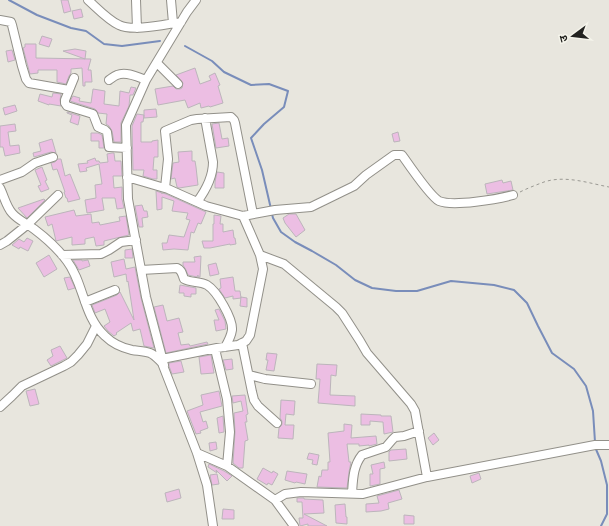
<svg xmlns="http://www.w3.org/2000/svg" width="609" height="526" font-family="Manrope,'Noto Sans Devanagari',sans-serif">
	<rect width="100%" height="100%" fill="#e8e6de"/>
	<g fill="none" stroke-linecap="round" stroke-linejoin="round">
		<path stroke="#798dba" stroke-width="2" d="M9 0 37 15 71 28 86 31 104 44 122 46 160 41
			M185 46 212 61 224 72 251 85 269 84 288 91 284 107 264 124 251 138 262 170 271 209
			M272 214 273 218 281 232 295 242 312 251 336 265 355 280 372 288 396 291H417L451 281 494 285 514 290 527 303 538 326 552 353 574 369 586 386 593 411 595 442
			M595 447 601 461 607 485V514L601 526"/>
	</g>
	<path fill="#ecbee3" stroke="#bcb5bb" d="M61 0H68L71 11 64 13Z
		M81 9 83 17 74 19 72 11Z
		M42 36 52 39 49 47 39 44Z
		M25 44H36V58L91 59 88 70H91L92 82H85V86H83L82 68 71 69V73L69 76 66 84 57 82V70H38V73L30 74 23 48 25 47Z
		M75 49 86 51 85 59 63 51Z
		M12 50 15 60 8 62 6 51Z
		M195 68 200 84 211 80 209 76 215 73 220 85 218 86 223 103 210 107 209 106 201 108 200 103 188 108 185 100 158 105 155 89 173 86 176 89H180L182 88 183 83 176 75Z
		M131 87 136 88 133 95H130L129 106 121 123V142H114L112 131 109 126 106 124 107 114 98 113 95 109 70 101 73 96 80 98 79 101 91 103 93 89 105 91 104 104 119 106 120 91 129 93Z
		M53 93 61 94 60 100 61 106 49 104V105L38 101 40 94 52 97Z
		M15 105 17 111 5 115 3 108Z
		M156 109 157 117 144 118V110Z
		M67 112 80 116 78 125 70 122 72 115 67 113Z
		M137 114 144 115 143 122H141V142H152V141L158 140V157H154L153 170H157V179H153L143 176 144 170H133L132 126Z
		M219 123 222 139 228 138 229 146 216 148 212 124Z
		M15 124 16 131 8 132 10 146 19 145 20 153 5 156 3 147H0V126Z
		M398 132 400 141 394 142 392 134Z
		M91 133H98L102 135 104 148H99V141H91Z
		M52 139 56 153 51 152 34 157 33 153 41 151 39 143Z
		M192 151V161H195L196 167 198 185 179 188 177 187 175 178 171 179 173 163 179 162 178 152Z
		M112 153H114L115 161H121L122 176H113L114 188 122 187V199L124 208 117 209 115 198H102L104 210 87 213 85 200 96 198 95 185 102 184 99 164 86 168 87 171 80 172 78 164 88 163 87 161 95 158 96 161H99L100 163 108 162 107 154Z
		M58 159H61L65 176 70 174 80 199 68 202 67 198H66L64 192H65L57 169 53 170 51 163 55 162Z
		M42 167 47 180 45 181 49 189 41 192 38 186 41 185 35 170Z
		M217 172 224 173V188H215V182Z
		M502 180 503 183 511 181 513 190 487 194 485 184Z
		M156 191 162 193V194V193L166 194 206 212 201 224 198 223 194 233 191 232 188 250 174 249 163 250 162 243H167L169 235 184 237 190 220 186 219 188 213 172 211 174 201 162 197V209L157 210Z
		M44 199 45 200 27 218 18 208Z
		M142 205 144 211H147L148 217 142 218 143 227H139L135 206Z
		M74 210 76 216 91 214 92 223 99 222 100 225 120 221 119 217 126 216 129 235 104 241V245L96 246 94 237 85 239V244L72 245V237L56 241 52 224 48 226 45 217Z
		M289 214H296L305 230 296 237 285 223 283 218Z
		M214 215 221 216 220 224H223V232L233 230 234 238H235L236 244 230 245V244L210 248H204L202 241H213V224H214Z
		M27 238 33 241 28 251 20 247 19 249 12 245 19 239 24 242Z
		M132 249 133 258H125V250Z
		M49 255 57 269 44 277 36 263Z
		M201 256 200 277H198V275L197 277 188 275 186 270 183 265V262H195L194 257Z
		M124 259 126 269 135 267 141 298 154 348 144 346 140 329 133 331 131 323 116 333 117 334 114 336 108 331 104 326 110 322 105 309 95 313 92 305 117 295 120 292 134 320 128 281 127 282 126 274 114 277 111 262Z
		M73 260H82V261L88 260 90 266 79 270Z
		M216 263 219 274 210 276 208 265Z
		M70 277 75 288 68 290 64 278Z
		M233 277 235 291H240L241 298 233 299V296L225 298 219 289 221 288 220 279Z
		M180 285 196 288V294H191V297L184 296V293H179Z
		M241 297 247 298V307L240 306Z
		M163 305 167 321 179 318 183 332 178 333 181 345 189 344 190 346 207 342 208 344 166 353 154 307Z
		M219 309 225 321 226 329 216 331 214 320H219L215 310Z
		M60 346 67 358 51 366 47 360 53 356 51 350Z
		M267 353 277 354 274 371 266 370 268 360H266Z
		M211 355 214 373 201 374 199 357Z
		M232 359 233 369 226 370 223 360Z
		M181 361 184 372 172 374 169 366V363Z
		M317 364 337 365 336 376 331 375 330 395 355 396V406L318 403 320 379H316Z
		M35 389 39 404 30 406 26 391Z
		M219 391 222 406 200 412 203 422 206 421 208 428 200 431 201 433 196 434 187 411 203 405 201 395Z
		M245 395 248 414 246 415 247 422H245L248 440 245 441 243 468H239L233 463 235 432 234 413 243 411 241 401 233 403 232 396Z
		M281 400 295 401 294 415 286 414 285 425H294L293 439 278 438 279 428 281 426 282 424V421L280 418Z
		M361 414 381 415V416H391L393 432 384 434 383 422H382L370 421V425H361Z
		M223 416 224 432 219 433 217 418Z
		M344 424 352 425 351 438 376 436 377 444 369 446V445L359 446V444H347L349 462H351L349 472 347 488 317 487 319 476 321 477 322 470H328V462H330L328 433 344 431Z
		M434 433 439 440 433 445 428 438Z
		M216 442 217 449 210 451 209 443Z
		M406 449 407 459 389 461V452L391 450Z
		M309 453 319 455 317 465 312 464 313 460 307 459Z
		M384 462 385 468 380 469V484L370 486V474H373L371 465Z
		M209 464 224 471 232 476 227 481 216 470 217 473 208 467Z
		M263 468 272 473 273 471 278 474 272 485 268 483 267 485 257 479Z
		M287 471 307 474 305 484 296 482 295 483 285 480Z
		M479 473 481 479 472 483 470 476Z
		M217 474 219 484 212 485 210 475Z
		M179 489 181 498 167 502 165 493Z
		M399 490 402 499 388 503 389 509 381 511 366 512V504L379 503 377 496Z
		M297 498H304V499L323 500 324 513 304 514 327 526H308V524L300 526 299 518H303L302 502H297Z
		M345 504 346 517H347V524L336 523 335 505Z
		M223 509 234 510V519H222Z
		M404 515 414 516V524H404Z"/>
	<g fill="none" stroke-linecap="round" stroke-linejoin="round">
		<g stroke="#929089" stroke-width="10">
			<path id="minor" d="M88 0C97 8 108 20 119 25 133 32 166 24 181 22
				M136 0 137 28
				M171 0 173 23
				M0 20 11 22 12 25 22 66 26 79 29 83 69 90
				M157 63 178 84
				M74 78 65 100V103L67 106 93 114 98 127 105 130 107 132 109 147 127 148
				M109 80C112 78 114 76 117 75 126 71 138 77 146 80
				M127 177 168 189 206 206 243 216 275 210 311 207 354 186 366 175 394 155H402C409 165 430 196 439 201 453 207 498 199 513 195
				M0 180 22 172 35 163 53 157
				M0 188C4 196 6 206 12 213 18 220 26 223 34 229 46 238 58 249 67 261 84 283 83 316 105 336 112 343 123 348 132 350 138 351 144 351 150 353 155 355 158 359 162 363L197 453 207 485 213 526
				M165 188 168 159 165 131 191 120 197 119 231 117 234 120 235 123 253 214
				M197 202C206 190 213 177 213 162L205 118
				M0 245 7 241 27 225 58 195
				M62 255 101 254 109 250 121 242 136 240
				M260 255 284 264 336 307 342 313 360 341 367 353 411 404 415 411 427 477
				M141 270 177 268C182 270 182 274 184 279 191 283 200 281 207 285 217 291 233 319 232 330 231 337 228 342 225 347
				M85 302 115 290
				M242 343 252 392 254 400 258 406 277 423
				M215 349 227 399 230 432 227 466
				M162 359 217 348 238 345 246 341 250 335 263 269 260 255 243 216
				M164 365 146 297 128 199 126 125 146 80 187 12 196 0
				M249 375 265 379 311 384
				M0 407 12 396 22 386 64 366 71 362 78 355 87 344 96 326
				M197 453 227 466 275 500 294 526
				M352 493C353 480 353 466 362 455L386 447 392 440 395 437 404 436 419 431
				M275 500 285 494 301 492 363 494 427 477 595 445H609"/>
		</g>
		<path stroke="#9a9993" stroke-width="1" stroke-dasharray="3 3" stroke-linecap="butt" d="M520 192C528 188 536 185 544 182 565 175 588 183 609 187"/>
		<use href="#minor" stroke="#fff" stroke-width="8"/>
	</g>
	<g transform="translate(573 36) rotate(255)" stroke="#f5f4eb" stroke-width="3" paint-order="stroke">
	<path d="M0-3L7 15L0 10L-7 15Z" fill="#232320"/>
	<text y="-6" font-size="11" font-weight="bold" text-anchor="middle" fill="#232320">उ</text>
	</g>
</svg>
